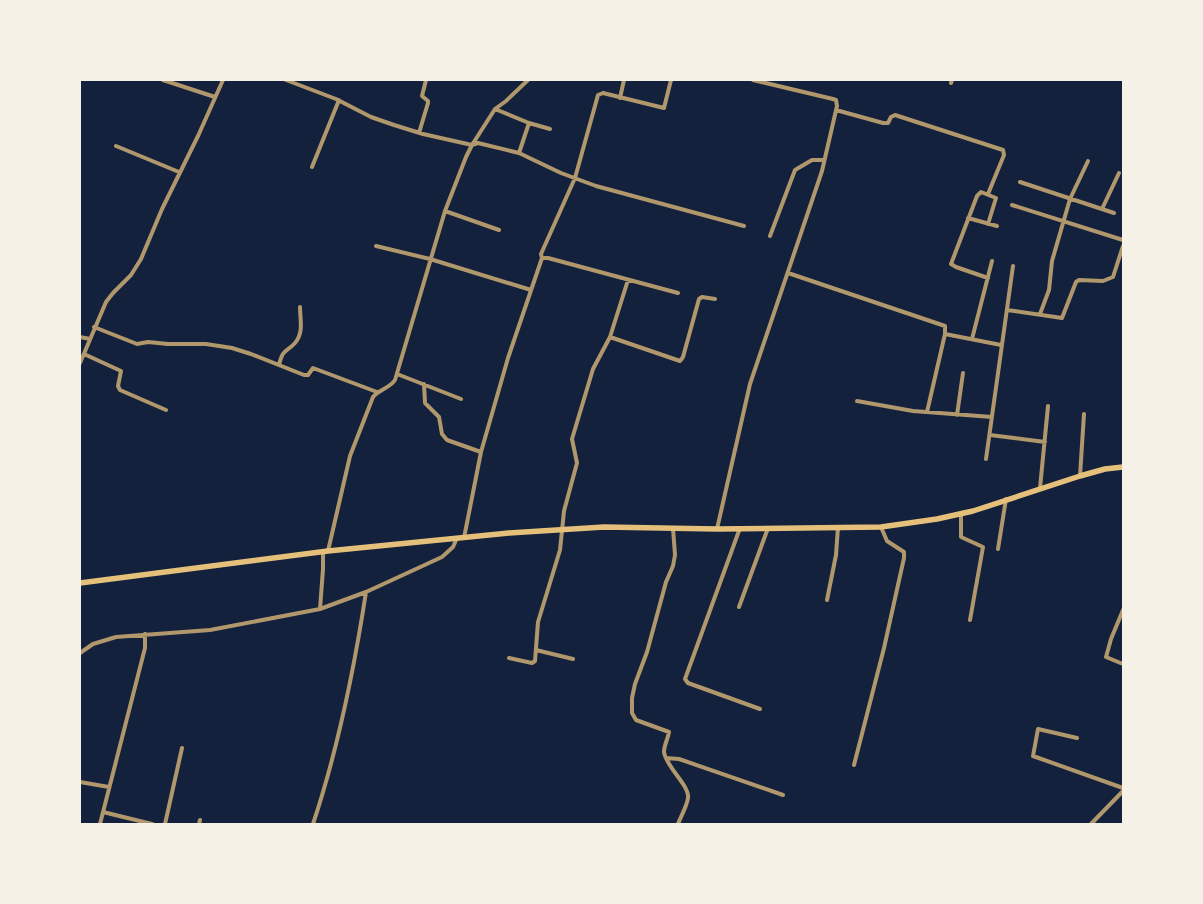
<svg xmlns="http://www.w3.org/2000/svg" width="1203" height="904" font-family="'PT Serif',serif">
	<rect width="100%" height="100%" fill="#14213d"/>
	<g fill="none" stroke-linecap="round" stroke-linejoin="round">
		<path stroke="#b1986c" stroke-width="4" d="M163 80 215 97
			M286 80 336 99 371 117 394 125 423 134 472 145 478 143 519 153
			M951 83 952 80
			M620 98 624 80
			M495 109 529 123 519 153 561 173 596 186 744 226
			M836 110 883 123H888L891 117 895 115 1003 150 1004 155 988 194
			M529 123 550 129
			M419 133 428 103V101L422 96 426 80
			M116 146 179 172
			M312 167 339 100
			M1020 182 1114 213
			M1012 205 1123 240
			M1102 209 1119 173
			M445 211 499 230
			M968 218 997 226
			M770 236 795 170 812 160H824
			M376 246 430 259 531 290
			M542 258 541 254 575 178 598 95 603 93 664 108 671 80
			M788 273 945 326V334L927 412
			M988 278 956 267 951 264 977 196 981 192 996 198 988 224
			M1007 310 1062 318 1076 282 1079 280 1103 281 1113 277 1123 246
			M1040 314 1049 290 1052 261 1070 199 1088 161
			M94 327 137 344 148 342 168 344H206L232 348 251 354 304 375H308L313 368 377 392
			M945 334 1001 345
			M80 337 90 339
			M610 337 680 361 683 357 699 299 702 297 715 299
			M972 339 992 261
			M84 354 121 371 118 386 120 390 166 410
			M80 363 106 302 113 293 131 275 141 259 162 209 198 136 223 80
			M279 365C283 348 286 353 295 343 304 333 300 319 300 307
			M397 374 461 399
			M424 384 425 403 439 417 442 434 447 440 481 452 464 538
			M857 401 913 411 992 417
			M957 415 963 373
			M990 435 1045 442
			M481 452 508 358 542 258H548L678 293
			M986 459 1013 266
			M1080 476 1084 414
			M1040 488 1048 406
			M961 514V537L983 547 970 620
			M673 528 675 555 673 566 666 582 647 652 635 684 632 698V713L636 720 669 732C668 739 664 745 664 752 666 767 690 786 688 798 687 806 681 816 678 824
			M740 528 685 679 688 683 760 709
			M717 529 750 384 822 171 837 106 836 100 833 99 753 80
			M998 549 1006 499
			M328 551 350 456 373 397C379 389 389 389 395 380L445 211 466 157 472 145 495 109 506 101 528 80
			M827 600 836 555 838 527
			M739 607 768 528
			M320 609 323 569V551
			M1123 610 1111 639 1106 657 1123 664
			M536 650 573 659
			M80 653 93 644 116 637 210 630 320 609 366 592 442 557 453 547 457 538
			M509 658 532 663 535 661 538 622 560 550 564 511 577 463 572 439 593 369 610 337 628 280
			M1077 738 1038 729 1033 756 1123 788
			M666 758 679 759 783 795
			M854 765 884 648 904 558V552L887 541 881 527
			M80 782 109 787
			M103 812 152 824
			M100 824 145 648V634
			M165 824 182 748
			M199 824 200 820
			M313 824C338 749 354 670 366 592
			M1091 824 1123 791"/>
		<path stroke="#e5c07b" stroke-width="5.5" d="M80 583 328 551 509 533 604 527 717 529 881 527 937 519 973 511 1080 476 1105 469 1123 467"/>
	</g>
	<rect width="1203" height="904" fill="none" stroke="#f6f1e7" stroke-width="162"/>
</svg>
